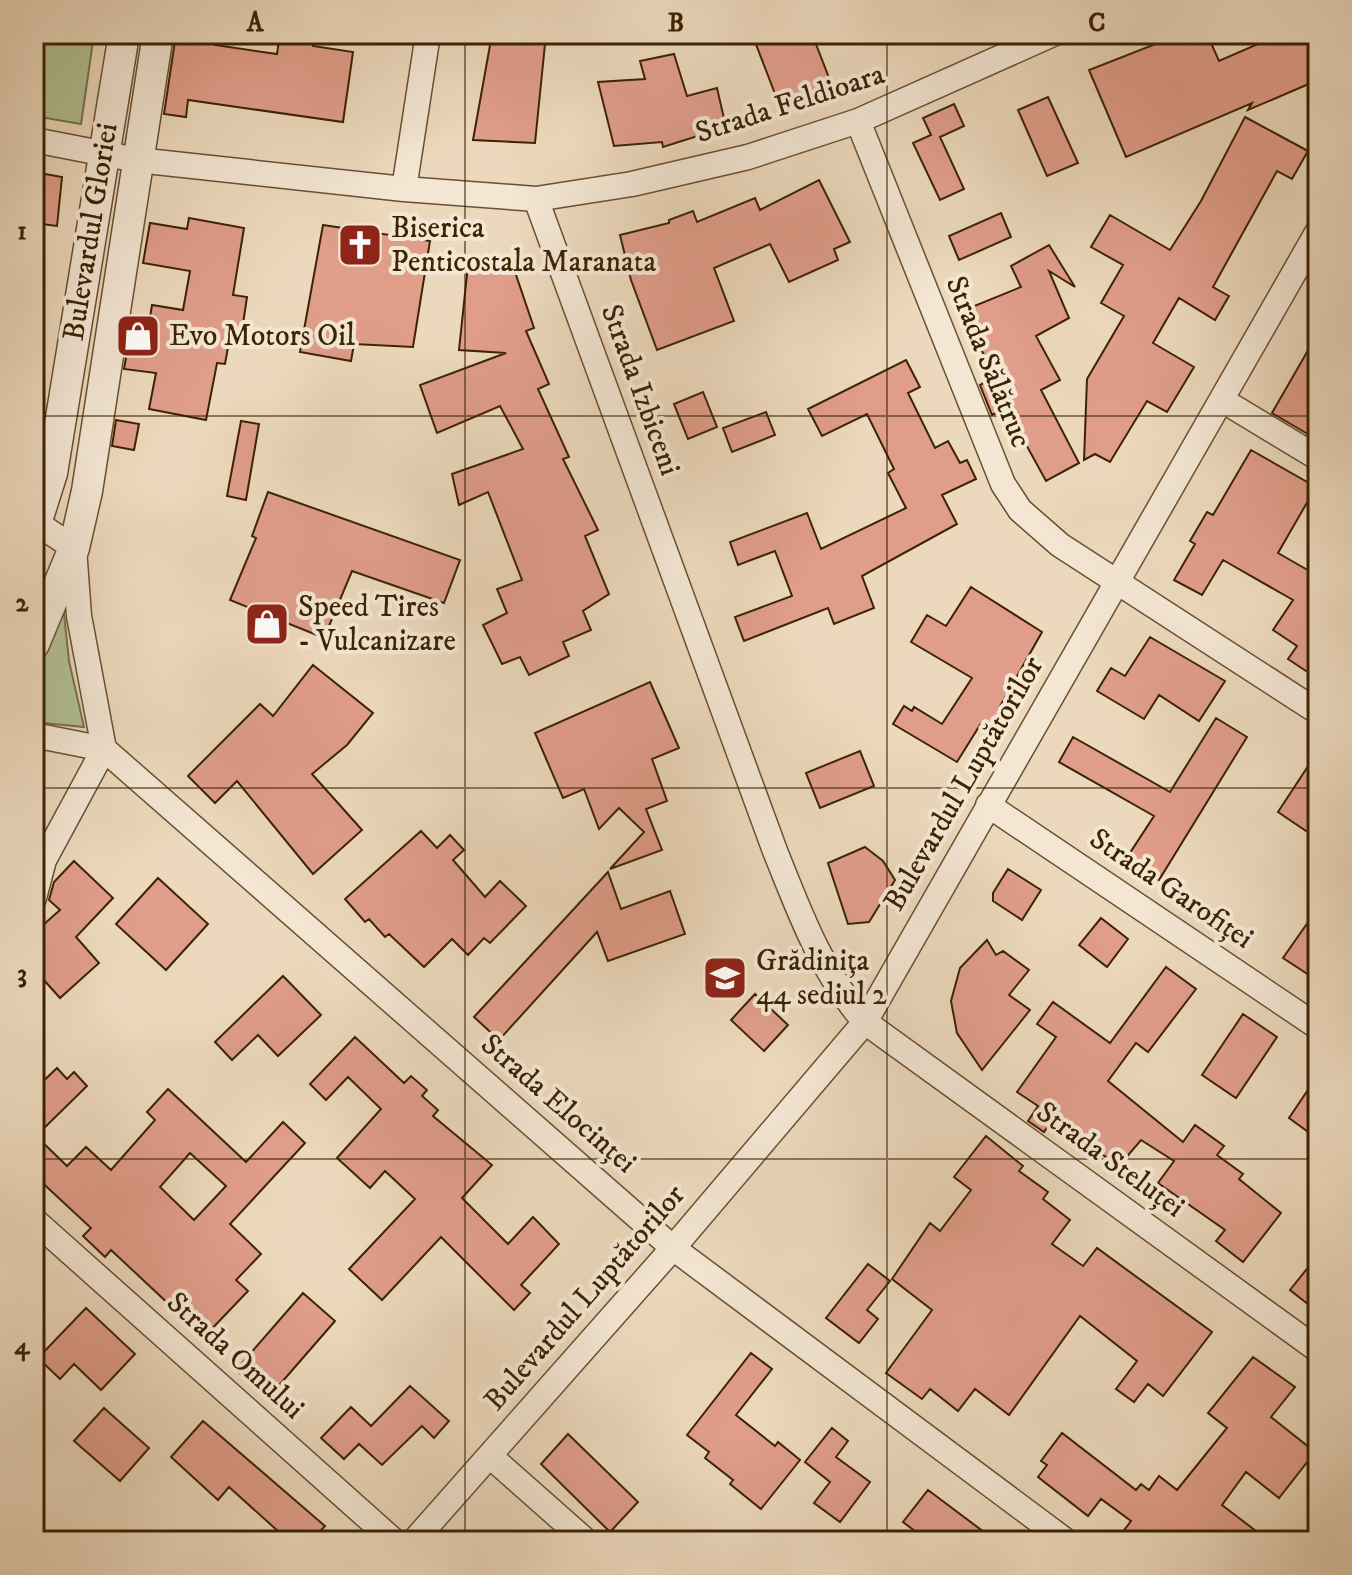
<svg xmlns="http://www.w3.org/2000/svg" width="1352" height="1575" font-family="'IM FELL DW Pica',serif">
	<rect width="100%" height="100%" fill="#ecd8bc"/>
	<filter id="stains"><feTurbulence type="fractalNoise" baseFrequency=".0025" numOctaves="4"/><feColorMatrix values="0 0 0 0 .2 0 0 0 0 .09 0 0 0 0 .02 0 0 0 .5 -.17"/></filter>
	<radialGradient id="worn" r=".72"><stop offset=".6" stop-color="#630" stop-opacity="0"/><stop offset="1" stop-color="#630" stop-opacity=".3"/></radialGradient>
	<path fill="#b2c095" stroke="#77724c" stroke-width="2" d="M34 34H94L81 124 34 116Z
		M63 604 69 661 84 727 34 722V658Z"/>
	<path fill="#e09d8a" stroke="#3c2302" stroke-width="2" fill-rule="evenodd" d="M176 34H217L215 45 277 54 280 34H314L313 46 353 52 343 122 188 100 186 117 164 114Z
		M492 34H546L535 143 473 140Z
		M752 34H812L831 83 779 104Z
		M1181 34H1207L1219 61 1281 34H1318V80L1248 110 1252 103 1126 157 1089 70Z
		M674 54 687 96 717 88 726 127 663 147 662 142 614 146 598 82 645 79 640 61Z
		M1048 97 1078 163 1047 176 1018 110Z
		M954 104 964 126 940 137 964 189 940 200 913 143 931 135 923 118Z
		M1245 117 1308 151 1292 179 1277 171 1213 287 1229 296 1215 320 1179 298 1153 343 1194 367 1167 412 1147 401 1110 462 1095 454 1084 460 1087 379 1124 316 1101 303 1123 265 1091 247 1110 215 1170 250 1201 201Z
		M34 172 62 177 57 226 34 223Z
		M819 180 850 242 834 249 838 260 789 282 770 244 714 268 734 321 657 350 631 280 620 235 669 223V220L693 211 697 222 755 198 760 210Z
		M1001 213 1011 237 959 260 949 236Z
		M189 218 244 228 233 295 247 297 240 344 229 342 225 364 217 363 206 420 149 409 156 373 124 369 129 341 146 343 152 305 183 310 190 271 143 263 150 223 187 229Z
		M323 225 430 241 413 347 354 344 351 361 300 352Z
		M1049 245 1075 287 1049 271 1069 318 1036 336 1060 380 1041 390 1079 463 1046 481 1006 408 992 415 980 385 995 377 962 311 1021 287 1011 266Z
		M491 259 513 266 534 328 526 331 549 384 538 389 569 457 563 459 598 530 585 536 609 594 583 611 591 630 563 642 569 656 529 675 520 657 502 664 483 625 507 613 497 589 522 580 488 492 459 505 452 474 523 449 500 406 437 433 420 385 506 353 459 350 468 265Z
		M1318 333V440L1272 413Z
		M906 360 920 387 908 393 935 448 948 441 960 463 967 460 976 479 942 495 957 524 862 576 874 608 834 624 828 608 744 641 735 617 792 596 775 551 738 565 730 542 807 513 821 549 906 508 888 473 894 469 867 414 822 436 808 409Z
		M703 392 717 427 688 439 674 404Z
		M766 412 775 435 732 452 723 428Z
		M116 420 139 424 134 450 112 446Z
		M241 421 259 424 246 500 227 496Z
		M1251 450 1316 487 1278 553 1318 576V679L1288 659 1297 646 1273 630 1293 600 1223 560 1202 595 1174 580 1195 544 1190 541 1207 512 1213 515Z
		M268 492 460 560 444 603 352 571 324 638 230 600 256 538 252 536Z
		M971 587 1042 632 998 710 1007 716 995 735 980 725 957 762 893 724 904 706 912 711 914 707 942 724 972 678 911 642 927 615 946 626Z
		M1150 637 1225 681 1199 721 1159 695 1144 719 1097 691 1111 668 1125 676Z
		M313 665 373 713 347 745 312 774 362 830 313 874 237 781 215 803 188 776 260 704 273 716Z
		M650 682 679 748 652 759 667 801 646 809 662 850 610 869 644 832 619 808 599 829 584 789 563 798 535 733Z
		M1216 718 1247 737 1159 880 1126 859 1154 816 1059 762 1073 737 1170 792Z
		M860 751 874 786 820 808 806 773Z
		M1318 751V839L1278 812Z
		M421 831 437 848 450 835 464 850 453 860 485 897 500 881 526 906 490 943 484 938 468 955 452 939 424 967 389 934 385 937 369 919 365 922 345 899Z
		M865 847 883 861 895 880 869 922 848 924 828 863Z
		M74 861 113 898 76 937 99 963 60 998 34 969V933L60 910 49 900 54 882Z
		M1008 869 1041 890 1022 920 993 901V893Z
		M608 872 621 909 670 891 685 934 608 961 597 932 499 1040 474 1017Z
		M158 878 208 924 166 970 116 924Z
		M1318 908V981L1283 958Z
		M1101 918 1128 939 1107 967 1079 945Z
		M987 940 996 955 1003 951 1029 970 1009 995 1030 1010 982 1070 957 1033 951 1001 960 968Z
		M1166 967 1196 989 1148 1052 1136 1043 1108 1081 1183 1142 1195 1125 1224 1146 1217 1155 1243 1174 1239 1179 1281 1213 1243 1262 1216 1241 1225 1230 1158 1183 1174 1161 1141 1140 1118 1167 1055 1116 1044 1132 1028 1121 1038 1106 1017 1092 1056 1037 1037 1024 1053 1002 1110 1043Z
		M283 976 321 1015 278 1056 258 1035 232 1060 215 1042Z
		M755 994 788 1025 764 1051 731 1020Z
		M1243 1014 1277 1037 1236 1098 1202 1075Z
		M355 1037 404 1083 411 1076 427 1090 422 1096 438 1110 433 1116 492 1165 462 1198 508 1244 533 1217 559 1244 521 1285 530 1293 514 1310 441 1237 382 1300 349 1269 415 1199 385 1171 370 1188 337 1158 381 1109 348 1077 326 1100 310 1084Z
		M57 1068 67 1079 74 1072 87 1086 36 1136 67 1166 86 1147 111 1170 155 1120 147 1112 168 1089 246 1162 283 1122 305 1143 230 1224 261 1254 236 1280 248 1291 204 1337 111 1250 105 1257 83 1236 91 1228 34 1175V1090ZM190 1153 226 1186 194 1220 160 1187Z
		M1318 1075V1139L1289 1118Z
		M986 1136 1023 1166 1019 1171 1048 1192 1043 1199 1070 1220 1052 1244 1083 1266 1097 1248 1212 1332 1163 1396 1148 1384 1134 1402 1116 1389 1137 1361 1080 1316 1009 1415 975 1389 958 1411 930 1389 922 1399 886 1373 932 1310 892 1279 930 1223 940 1231 971 1190 954 1177Z
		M1318 1255V1312L1290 1290Z
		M868 1264 890 1281 867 1310 878 1319 859 1343 826 1318Z
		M303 1293 335 1321 268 1398 236 1370Z
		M86 1308 135 1354 101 1390 74 1364 60 1379 38 1358Z
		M751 1353 772 1369 736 1415 775 1446 778 1442 800 1460 761 1509 730 1484 733 1480 705 1458 709 1452 687 1435Z
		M1253 1357 1295 1387 1271 1417 1315 1452 1279 1498 1246 1472 1222 1505 1269 1541H1116L1131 1521 1101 1499 1088 1516 1038 1477 1047 1465 1041 1461 1062 1433 1136 1490 1141 1484 1149 1490 1159 1476 1177 1490 1227 1428 1208 1413Z
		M410 1386 449 1421 434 1438 422 1426 382 1465 359 1444 344 1459 321 1438 351 1407 371 1426Z
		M104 1408 149 1448 120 1481 74 1441Z
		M203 1421 325 1526 311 1541H289L229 1487 218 1500 171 1457Z
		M832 1428 848 1441 836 1457 870 1482 840 1522 814 1503 830 1482 805 1462Z
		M568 1434 638 1502 610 1532 541 1464Z
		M928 1490 996 1541H928L903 1522Z"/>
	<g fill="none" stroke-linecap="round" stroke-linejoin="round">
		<g stroke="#685030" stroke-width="27">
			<path id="minor" d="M858 121 1003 484 1020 510 1060 545 1318 712
				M34 140 137 160 404 189 536 199 632 184 748 157 858 121 1053 34
				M404 189 428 34
				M536 199 775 851C800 913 821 972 865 1022L1318 1350
				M1222 400 1318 458
				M38 524 74 548 79 616 104 749
				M34 735 104 749 673 1248 1066 1541
				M988 805 1318 1027
				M34 898 44 860 104 749
				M34 1220 394 1541
				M490 1456 586 1541
				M414 1541 673 1248 865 1022 1318 231"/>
		</g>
		<g stroke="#685030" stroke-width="33">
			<path id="tertiary" d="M34 530 52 473 124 34
				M34 644 74 548 87 491 158 34"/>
		</g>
		<use href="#minor" stroke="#f3e6d3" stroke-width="24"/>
		<use href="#tertiary" stroke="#f3e6d3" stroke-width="30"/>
	</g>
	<path fill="none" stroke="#3c2302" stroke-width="2" stroke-opacity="0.55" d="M465 34V1541M887 34V1541M34 416H1318M34 788H1318M34 1159H1318"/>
	<defs>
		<g id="church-square" transform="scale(2.3)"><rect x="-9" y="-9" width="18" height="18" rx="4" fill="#8f2418" stroke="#f3e6d3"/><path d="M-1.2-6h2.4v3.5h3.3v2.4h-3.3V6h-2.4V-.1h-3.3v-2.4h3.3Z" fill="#fff"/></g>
		<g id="shop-square" transform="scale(2.3)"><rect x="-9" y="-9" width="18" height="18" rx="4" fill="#8f2418" stroke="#f3e6d3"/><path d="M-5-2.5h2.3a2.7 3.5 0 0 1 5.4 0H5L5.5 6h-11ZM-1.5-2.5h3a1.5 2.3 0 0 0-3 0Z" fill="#fff"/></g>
		<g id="school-square" transform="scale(2.3)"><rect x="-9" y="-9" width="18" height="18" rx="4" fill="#8f2418" stroke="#f3e6d3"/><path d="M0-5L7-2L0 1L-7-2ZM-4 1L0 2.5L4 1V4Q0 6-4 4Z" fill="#fff"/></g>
	</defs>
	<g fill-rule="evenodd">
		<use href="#church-square" x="360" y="245"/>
		<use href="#shop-square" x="138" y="336"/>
		<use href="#shop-square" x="267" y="624"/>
		<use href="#school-square" x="725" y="978"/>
	</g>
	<g text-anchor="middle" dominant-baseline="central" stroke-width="8" stroke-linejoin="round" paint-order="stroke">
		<g font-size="30" fill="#3c2302" stroke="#f3e6d3">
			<text transform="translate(790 104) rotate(-18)">Strada Feldioara</text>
			<text transform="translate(91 232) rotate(-81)">Bulevardul Gloriei</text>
			<text transform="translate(988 362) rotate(68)">Strada Sălătruc</text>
			<text transform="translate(640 390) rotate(70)">Strada Izbiceni</text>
			<text transform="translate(964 784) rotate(-60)">Bulevardul Luptătorilor</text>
			<text transform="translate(1171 889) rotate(34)">Strada Garofiței</text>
			<text transform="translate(558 1104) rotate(41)">Strada Elocinței</text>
			<text transform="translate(1110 1160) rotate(36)">Strada Steluței</text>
			<text transform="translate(585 1298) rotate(-49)">Bulevardul Luptătorilor</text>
			<text transform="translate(235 1356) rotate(42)">Strada Omului</text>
		</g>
		<g font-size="30" fill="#3c2302" stroke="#f3e6d3" text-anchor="start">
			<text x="391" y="228">Biserica<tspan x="391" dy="34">Penticostala Maranata</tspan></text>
			<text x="169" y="336">Evo Motors Oil</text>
			<text x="298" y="607">Speed Tires<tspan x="298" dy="34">- Vulcanizare</tspan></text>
			<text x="756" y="961">Grădinița<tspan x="756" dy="34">44 sediul 2</tspan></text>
		</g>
	</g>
	<rect width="1352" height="1575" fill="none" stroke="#ecd8bc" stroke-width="88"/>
	<rect x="44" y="44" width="1264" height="1487" fill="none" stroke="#3c2302" stroke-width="3"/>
	<g font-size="26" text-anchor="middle" font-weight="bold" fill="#3c2302">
		<text x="255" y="31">A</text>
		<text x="676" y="31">B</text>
		<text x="1097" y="31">C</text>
		<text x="22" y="239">1</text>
		<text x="22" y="611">2</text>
		<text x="22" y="982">3</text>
		<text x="22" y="1354">4</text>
	</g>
	<rect width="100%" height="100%" filter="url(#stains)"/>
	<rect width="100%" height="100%" fill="url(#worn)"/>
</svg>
